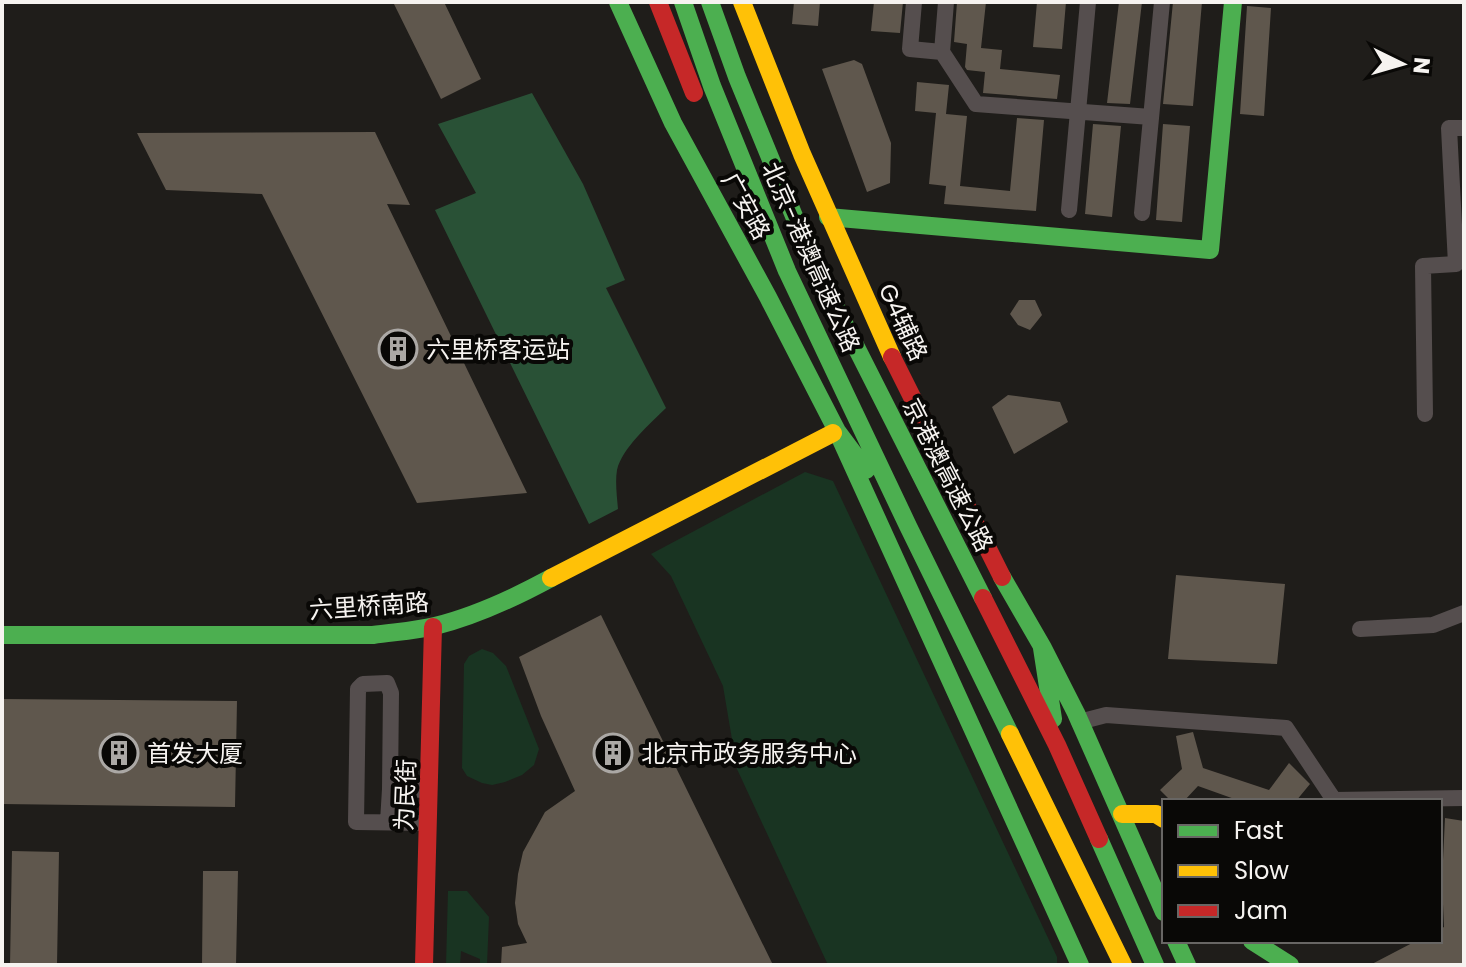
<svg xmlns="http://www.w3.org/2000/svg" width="1466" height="967" font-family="Poppins,'Noto Sans SC',sans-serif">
	<rect width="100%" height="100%" fill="#1f1d1a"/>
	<path fill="#193422" d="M805 472 833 481 1057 957V965H828L737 769 723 686 671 576 651 554Z
		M482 649 493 653 506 666 539 749 534 765 522 775 505 782 492 785 482 783 467 776 462 768 464 664 469 656Z
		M448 891H467L489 917 487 965H480V959L461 951 460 965H446Z"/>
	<path fill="#295136" d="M532 93 583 184 625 280 606 288 666 408C650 424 622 448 617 470 615 482 617 497 618 509L589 524 435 210 476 193 438 124Z"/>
	<path fill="#5f574d" d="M393 2H444L481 79 441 99Z
		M794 2H820L818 26 792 24Z
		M874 2H903L900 33 871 31Z
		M957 2H986L981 48 1002 50 1000 69 1060 75 1057 99 983 93 985 72 967 70 965 67 967 44 954 42Z
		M1037 2H1066L1062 49 1033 47Z
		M1119 2H1142L1130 104 1107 103Z
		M1173 2H1202L1193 106 1163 104Z
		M1247 6 1271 8 1264 116 1240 114Z
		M854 60 862 64 891 143 890 183 867 192 822 69Z
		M917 82 949 85 946 114 967 116 960 186 1010 191 1017 118 1044 120 1036 211 944 204 946 186 929 184 936 113 915 111Z
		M1093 124 1121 126 1112 217 1085 214Z
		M1163 124 1190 126 1182 222 1156 220Z
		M375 132 410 205 387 204 527 493 417 503 262 194 166 190 137 133Z
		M1019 300H1035L1042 315 1030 330 1018 325 1010 314Z
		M1008 395 1060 402 1068 422 1014 454 992 407Z
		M1176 575 1285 584 1277 664 1168 659Z
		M601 615 773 965H501L502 947 527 943 518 924 515 903 518 874 523 852 545 812 575 791 541 716 519 657Z
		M2 699 237 701 235 807 2 804Z
		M1193 732 1203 768 1269 790 1289 763 1310 784 1296 801H1240L1198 786 1184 801H1171L1160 790 1182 769 1176 736Z
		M1445 818 1464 821V965H1370L1416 941H1440V929L1444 927 1442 881Z
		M12 851 59 852 57 965H10Z
		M203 871H238L236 965H202Z"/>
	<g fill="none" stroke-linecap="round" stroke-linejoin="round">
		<path stroke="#554e4e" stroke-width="16" d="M914 2 910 49 942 52 946 2
			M942 52 976 104 1151 117
			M1069 210 1088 2
			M1142 213 1162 2
			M1425 414 1423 266 1456 264 1449 128H1464
			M1360 629 1433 625 1464 613
			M1079 722 1106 715 1286 728 1334 800 1464 798
			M388 822 390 789
			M428 823 356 822 358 689 363 684 387 683 391 693 390 789 429 790"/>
		<path stroke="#4caf50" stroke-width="18" d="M618 2 673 123 768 297 837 431 866 470
			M683 2 712 86 787 271 908 526 1010 734
			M710 2 737 77 812 260 983 598
			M828 217 1210 250 1233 2
			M833 433 837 431 1080 965
			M1002 577 1043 648 1076 713 1164 912
			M2 635H373C393 632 415 631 435 626 476 616 514 598 551 578
			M1042 648 1053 719
			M1099 839 1155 965
			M1176 941 1187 965
			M1252 941 1290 965"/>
		<path stroke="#ffc107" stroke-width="18" d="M742 2 802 154 892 357
			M551 578 833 433
			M1010 734 1123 965
			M1122 814H1156L1164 819"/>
		<path stroke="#c62828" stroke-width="18" d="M658 2 694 93
			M892 357 1002 577
			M983 598 1057 745 1099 839
			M424 965 433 627"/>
	</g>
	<defs>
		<g id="building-ring" transform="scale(2)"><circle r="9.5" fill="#090806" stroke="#aba8a5" stroke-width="1.5"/><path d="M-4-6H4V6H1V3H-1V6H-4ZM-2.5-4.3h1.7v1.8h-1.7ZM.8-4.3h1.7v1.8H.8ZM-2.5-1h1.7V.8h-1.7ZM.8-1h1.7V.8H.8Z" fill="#aba8a5"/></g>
	</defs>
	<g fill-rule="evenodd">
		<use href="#building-ring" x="398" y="349"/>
		<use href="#building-ring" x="119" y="753"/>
		<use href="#building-ring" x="613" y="753"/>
	</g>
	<g text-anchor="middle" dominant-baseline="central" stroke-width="8" stroke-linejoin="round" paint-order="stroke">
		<g font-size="24" fill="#f6f3f0" stroke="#090806">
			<text transform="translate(746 206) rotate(61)">广安路</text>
			<text transform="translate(811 257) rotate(66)">北京-港澳高速公路</text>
			<text transform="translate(903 322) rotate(65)">G4辅路</text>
			<text transform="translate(948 475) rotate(63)">京港澳高速公路</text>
			<text transform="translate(369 606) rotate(-4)">六里桥南路</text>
			<text transform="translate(405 795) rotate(-88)">为民街</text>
		</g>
		<g font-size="24" fill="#f6f3f0" stroke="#090806" text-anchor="start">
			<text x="426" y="349">六里桥客运站</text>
			<text x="147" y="753">首发大厦</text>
			<text x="641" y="753">北京市政务服务中心</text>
		</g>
	</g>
	<rect width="1466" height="967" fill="none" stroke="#f6f3f0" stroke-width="8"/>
	<rect x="1162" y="799" width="280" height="144" fill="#090806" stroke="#686664" stroke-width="2"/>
	<rect x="1178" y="825" width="40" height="12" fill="#4caf50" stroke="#686664" stroke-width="2"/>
	<text x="1234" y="839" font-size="24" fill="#f6f3f0">Fast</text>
	<rect x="1178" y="865" width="40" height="12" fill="#ffc107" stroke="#686664" stroke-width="2"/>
	<text x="1234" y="879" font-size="24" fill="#f6f3f0">Slow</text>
	<rect x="1178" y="905" width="40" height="12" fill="#c62828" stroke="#686664" stroke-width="2"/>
	<text x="1234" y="919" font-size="24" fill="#f6f3f0">Jam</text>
	<g transform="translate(1402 64) rotate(95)" stroke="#090806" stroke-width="6" paint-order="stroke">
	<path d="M0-6L14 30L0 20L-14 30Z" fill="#f6f3f0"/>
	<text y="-12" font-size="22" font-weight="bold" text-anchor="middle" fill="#f6f3f0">N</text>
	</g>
</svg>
